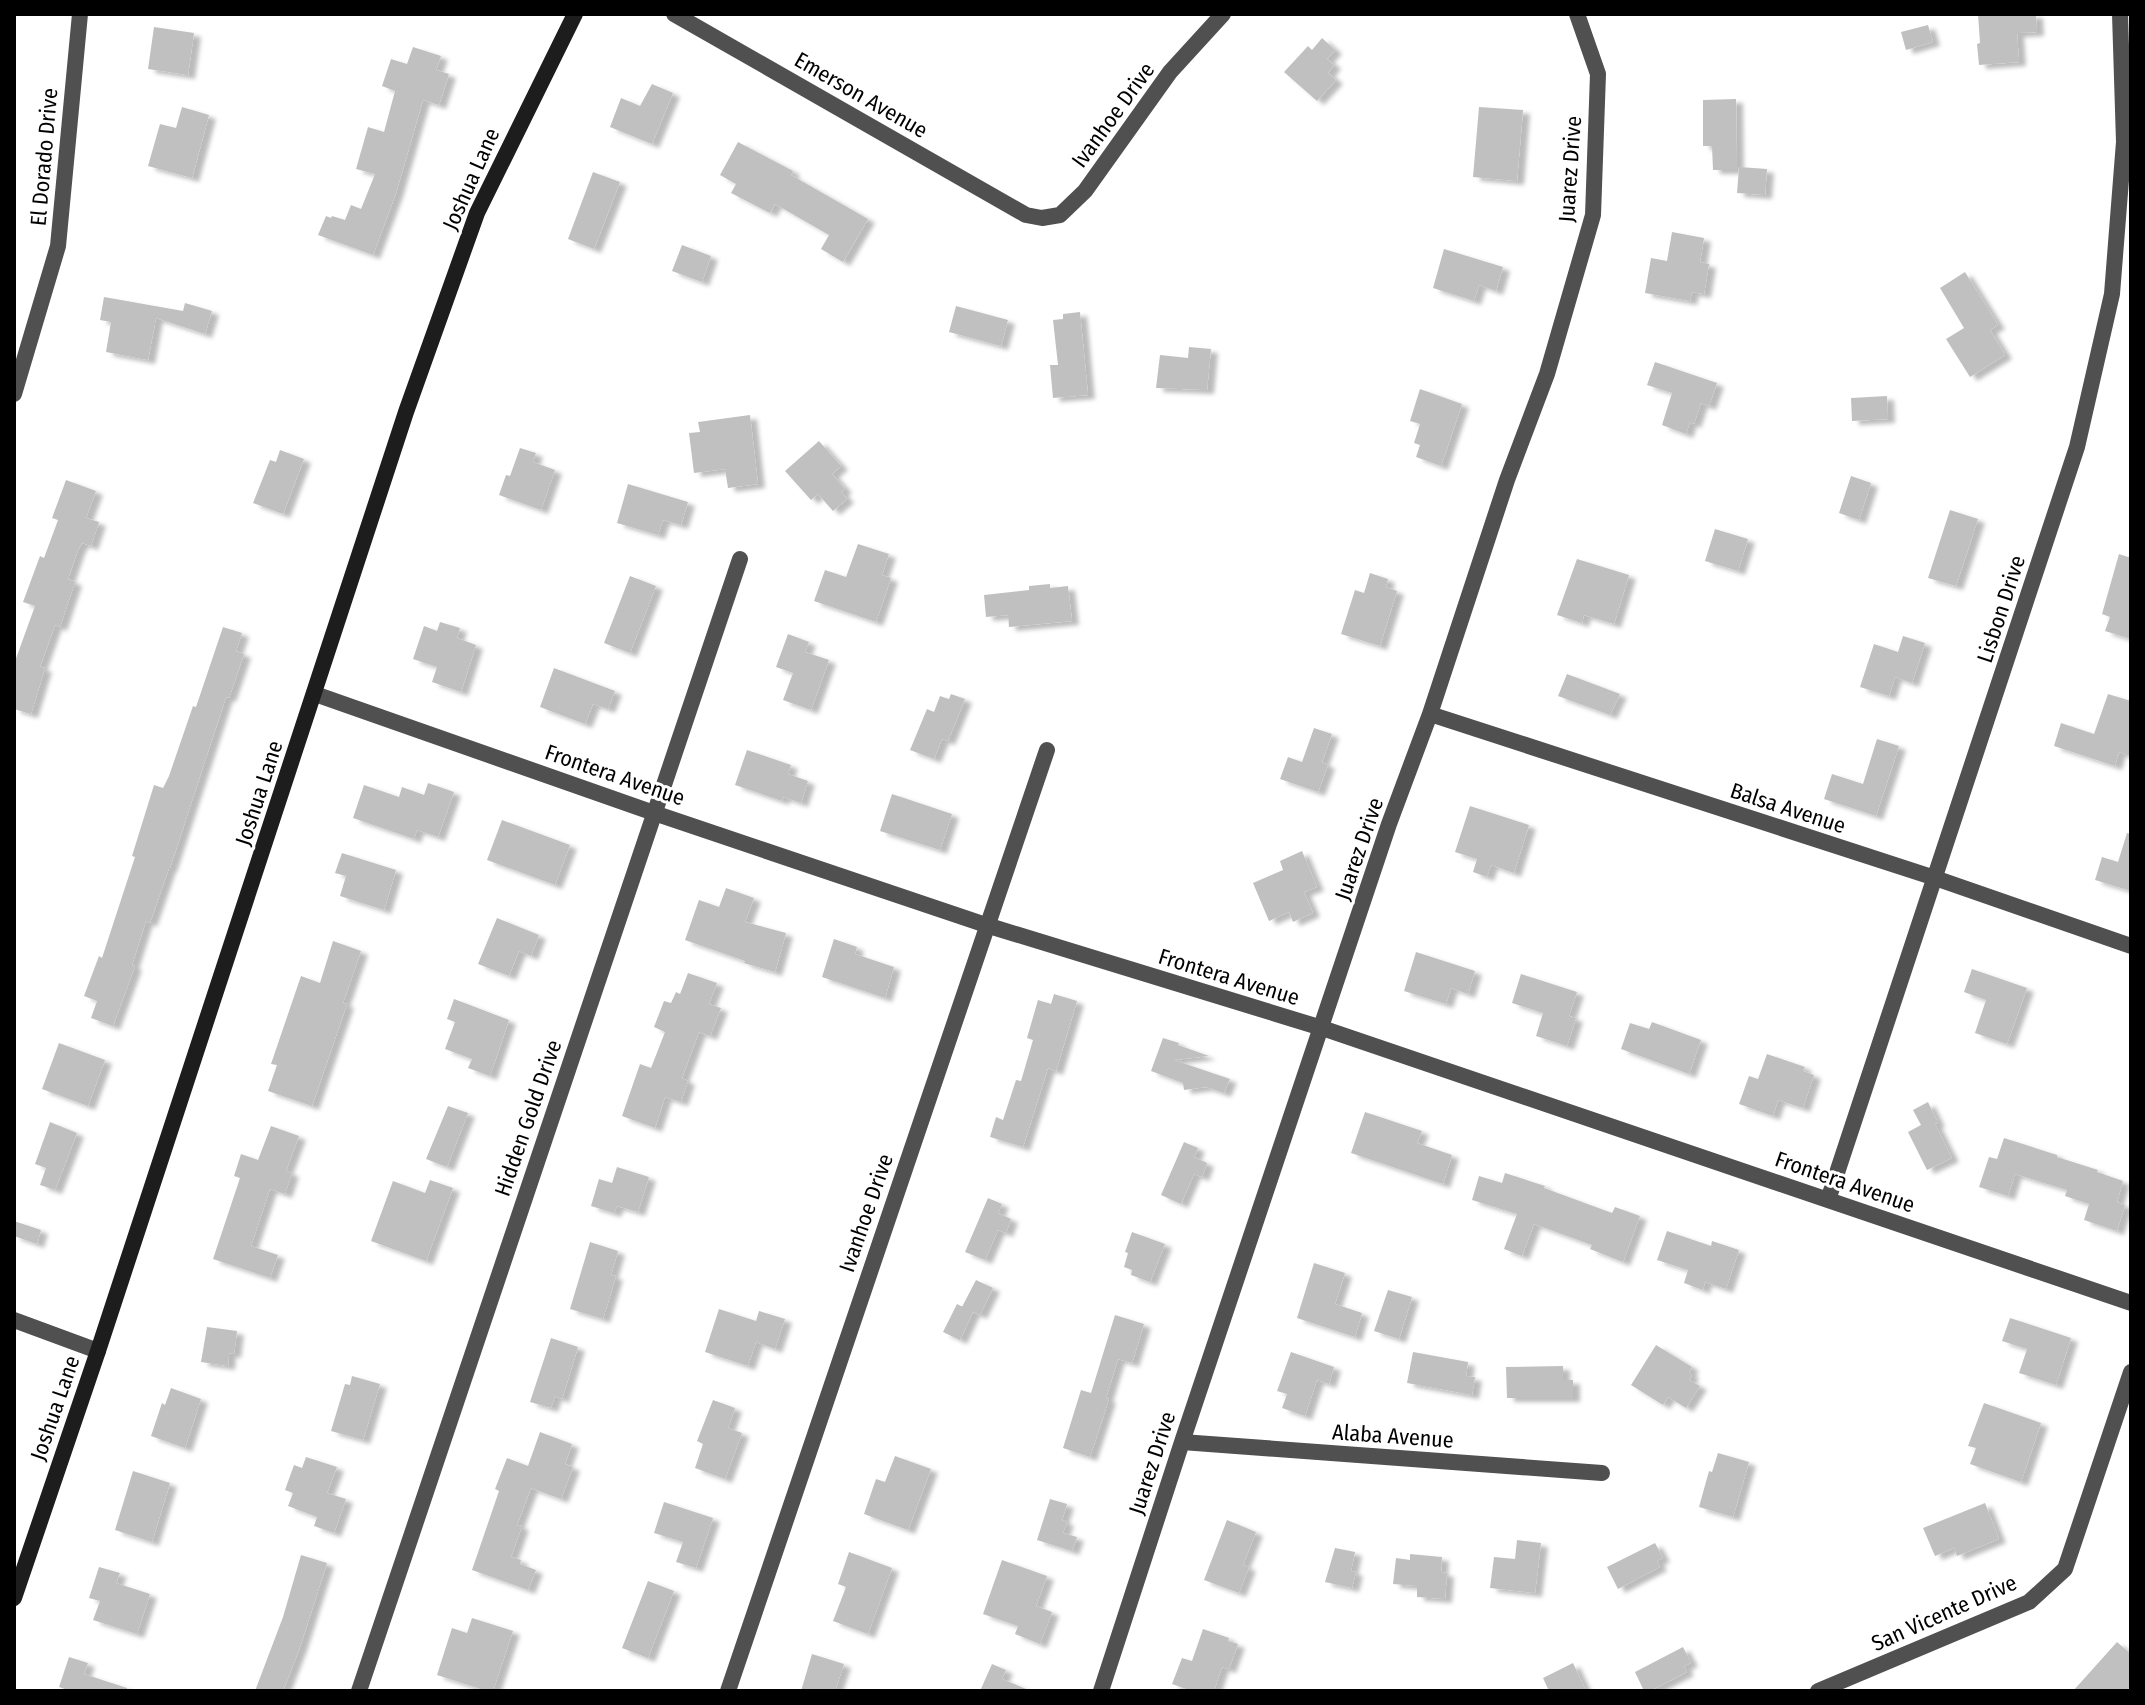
<svg xmlns="http://www.w3.org/2000/svg" width="2145" height="1705" font-family="'Fira Sans Condensed',sans-serif">
	<defs>
		<filter id="shadow"><feDropShadow dx="7" dy="4" stdDeviation="2" flood-color="#0004"/></filter>
	</defs>
	<rect width="100%" height="100%" fill="#fff"/>
	<path fill="#c0c0c0" filter="url(#shadow)" d="M1978 14H2036L2037 32 2017 33 2019 62 1979 65 1977 44 1980 43Z
		M1928 25 1933 42 1906 50 1901 32Z
		M154 27 194 33 188 75 148 69Z
		M1322 38 1335 50 1327 59 1334 65 1328 73 1336 80 1317 101 1284 72 1308 46 1312 50Z
		M413 47 441 56 436 70 449 74 439 105 423 100 396 193 373 255 318 235 326 216 331 218 332 216 345 220 351 205 361 209 375 174 356 169 368 127 384 132 395 91 382 86 391 59 407 64Z
		M652 84 673 93 652 144 610 127 621 98 640 106Z
		M1736 99 1737 170H1713L1712 146H1703V100Z
		M182 107 209 115 192 178 148 166 160 124 176 128Z
		M1479 107 1523 110 1517 181 1473 177Z
		M738 142 793 171 791 175 868 219 843 262 821 249 829 235 775 204 770 213 731 193 736 184 720 175Z
		M1739 167 1767 169 1765 195 1737 193Z
		M593 172 620 182 594 249 568 239Z
		M1672 232 1704 238 1700 262 1709 264 1704 294 1692 292 1690 301 1645 293 1651 258 1667 261Z
		M682 245 711 256 702 282 672 271Z
		M1444 249 1503 267 1496 291 1479 285 1474 301 1433 288Z
		M1965 272 1998 325 1990 330 2005 355 1970 377 1946 339 1964 328 1940 288Z
		M104 297 183 311 185 303 212 311 205 334 156 318 148 360 106 352 111 322 100 320Z
		M956 306 1008 320 1001 346 949 332Z
		M1080 312 1088 395 1053 398 1050 365H1058L1053 320 1063 319V314Z
		M1189 347 1211 349 1207 390 1156 388 1160 355 1188 358Z
		M1655 362 1717 383 1709 406 1701 403 1694 424 1690 422 1686 434 1662 425 1672 393 1647 385Z
		M1420 389 1462 404 1441 466 1416 457 1420 445 1414 443 1420 424 1410 421Z
		M1887 396 1888 419 1852 421 1851 398Z
		M750 415 758 484 728 488 725 469 694 473 689 433 700 432 698 422Z
		M819 441 841 466 832 474 845 489 841 492 847 499 833 511 818 494 811 500 785 471Z
		M520 448 536 453 533 462 555 470 541 510 499 495 506 475 510 476Z
		M280 450 304 459 283 514 253 503 270 460 276 462Z
		M1851 476 1871 483 1859 520 1839 513Z
		M66 480 96 491 86 518 99 522 91 546 82 543 78 550 68 579 75 582 60 627 55 625 40 667 45 668 31 714 14 709V664L35 606 23 602 40 556 44 558 58 520 52 518Z
		M628 484 688 502 681 525 663 520 658 535 617 523Z
		M1950 510 1978 519 1956 586 1928 578Z
		M1715 529 1748 539 1738 571 1705 561Z
		M858 544 889 554 882 575 891 578 876 622 814 601 825 570 846 577Z
		M2119 554 2131 558V639L2105 631 2110 617 2102 614Z
		M1577 559 1629 575 1614 624 1584 615 1582 623 1557 615Z
		M1370 573 1388 579 1386 587 1397 591 1380 646 1341 634 1355 590 1364 593Z
		M630 576 656 586 630 653 604 643Z
		M1050 584V588L1068 586 1072 621 1009 627 1008 615 986 617 984 595 1029 590V586Z
		M440 622 460 628 457 638 476 645 461 692 432 682 437 667 413 659 424 626 437 631Z
		M223 627 242 633 236 651 244 654 229 698 226 697 170 868H169L150 923 146 921 132 965 135 966 113 1026 91 1018 97 1001 84 996 99 956 102 958 135 857 132 856 154 785 163 788 169 776 193 706 196 707Z
		M788 634 809 642 805 652 829 660 811 710 783 700 793 673 776 667Z
		M1903 636 1925 643 1912 683 1895 677 1889 696 1860 687 1874 644 1898 652Z
		M554 668 615 691 608 709 593 704 585 724 540 707Z
		M1567 674 1620 694 1610 715 1558 696Z
		M951 694 965 699 948 741 942 739 934 759 910 750 927 709 934 712 940 696 949 699Z
		M2108 694 2131 701V756L2119 752 2115 766 2054 746 2061 723 2094 734Z
		M1314 728 1332 734 1322 762 1328 765 1318 792 1280 779 1288 757 1302 762Z
		M1877 739 1899 746 1876 816 1824 799 1832 774 1863 784Z
		M747 750 791 765 788 774 808 781 801 803 783 797 782 801 735 785Z
		M428 783 454 792 438 837 417 830 414 839 353 818 364 785 399 797 402 787 424 795Z
		M892 794 952 814 940 850 880 831Z
		M1470 806 1529 825 1514 873 1491 865 1487 877 1473 872 1477 859 1455 852Z
		M502 820 570 845 555 885 487 860Z
		M2127 833 2131 834V891L2095 880 2102 857 2118 862Z
		M1302 851 1317 887 1304 892 1313 913 1293 922 1289 912 1269 921 1253 883 1283 870 1280 861Z
		M342 853 396 870 384 910 340 896 346 876 335 873Z
		M726 888 754 898 745 922 786 933 775 972 744 963 745 961 685 940 699 900 719 907Z
		M497 918 539 935 531 956 519 951 509 976 478 964Z
		M834 939 857 947 855 954 894 967 885 998 822 977Z
		M333 941 361 951 343 1003 347 1004 312 1106 268 1091 277 1065 271 1064 301 976 320 983Z
		M1416 952 1475 971 1468 994 1451 988 1446 1004 1404 991Z
		M1972 969 2027 988 2007 1044 1975 1033 1986 1000 1964 992Z
		M688 973 717 983 709 1004 721 1008 710 1036 699 1032 682 1078 688 1081 681 1102 665 1097 655 1128 622 1116 640 1064 651 1068 665 1032 654 1027 664 1001 671 1003 676 992 680 994Z
		M1521 974 1577 992 1569 1016 1576 1018 1567 1046 1536 1036 1543 1013 1512 1003Z
		M1054 994 1077 1001 1056 1071 1048 1068 1023 1147 990 1137 996 1117 1003 1120 1016 1080 1021 1081 1033 1040 1027 1038 1038 1000 1051 1004Z
		M454 999 509 1020 490 1076 468 1068 472 1059 445 1049 455 1022 447 1019Z
		M1652 1022 1701 1040 1689 1074 1621 1049 1630 1023 1649 1029Z
		M1163 1038 1179 1043 1178 1045 1209 1056 1174 1060 1230 1079 1224 1093 1206 1087 1184 1090 1183 1083 1151 1071Z
		M59 1043 105 1060 88 1106 42 1089Z
		M1767 1054 1805 1067 1803 1071 1814 1075 1803 1108 1778 1100 1773 1116 1739 1104 1749 1076 1758 1079Z
		M1928 1102 1938 1123 1935 1124 1952 1158 1927 1170 1908 1132 1921 1125 1913 1110Z
		M448 1106 468 1113 447 1167 426 1159Z
		M1365 1112 1422 1131 1417 1143 1452 1155 1443 1184 1351 1153Z
		M50 1122 77 1133 55 1190 40 1185 46 1168 35 1164Z
		M271 1126 299 1136 286 1171 292 1173 285 1194 270 1189 251 1246 278 1255 270 1278 213 1259 240 1178 234 1176 241 1154 258 1160Z
		M2004 1138 2057 1155V1157L2098 1170 2097 1172 2123 1181 2117 1202 2125 1205 2117 1231 2084 1220 2089 1204 2065 1196 2067 1190 2015 1174 2008 1196 1979 1187 1989 1157 1997 1159Z
		M1184 1142 1198 1148 1194 1157 1207 1163 1202 1177 1194 1174 1181 1204 1161 1195Z
		M617 1167 649 1177 638 1212 617 1206 614 1213 591 1206 599 1179 612 1183Z
		M1505 1173 1545 1186 1544 1188 1612 1213 1615 1207 1640 1216 1623 1262 1590 1249 1592 1245 1534 1224 1522 1256 1504 1249 1517 1214 1472 1200 1479 1176 1502 1183Z
		M430 1180 453 1188 426 1261 371 1241 393 1181 425 1193Z
		M988 1198 1002 1204 998 1213 1011 1219 1006 1233 998 1230 985 1260 965 1252Z
		M14 1221 41 1230 37 1244 14 1236Z
		M1667 1231 1711 1246 1712 1241 1739 1250 1726 1289 1705 1282 1703 1290 1684 1283 1688 1270 1657 1260Z
		M1132 1232 1165 1244 1150 1282 1131 1275 1132 1270 1124 1267 1128 1253 1125 1252Z
		M590 1242 618 1251 611 1275 616 1276 603 1319 570 1309Z
		M1314 1263 1345 1273 1335 1304 1362 1313 1355 1337 1297 1318Z
		M976 1280 993 1288 980 1315 962 1307Z
		M1388 1290 1412 1297 1399 1339 1374 1331Z
		M957 1304 973 1312 960 1340 943 1332Z
		M719 1309 756 1321 759 1311 785 1319 775 1349 756 1342 748 1366 705 1352Z
		M1115 1315 1144 1324 1132 1363 1118 1359 1106 1398 1109 1399 1090 1457 1063 1448 1081 1390 1091 1393Z
		M2010 1318 2071 1338 2056 1385 2019 1373 2027 1349 2002 1341Z
		M207 1327 237 1331 234 1354 229 1353 228 1366 201 1362Z
		M551 1338 578 1347 562 1399 555 1396 551 1408 530 1402Z
		M1656 1345 1692 1367 1689 1372 1692 1375 1689 1380 1700 1386 1686 1408 1668 1397 1663 1405 1631 1385Z
		M1291 1352 1334 1367 1329 1384 1317 1380 1305 1416 1282 1408 1287 1394 1277 1391Z
		M1413 1352 1468 1362 1466 1376 1475 1377 1472 1395 1407 1383Z
		M1563 1366V1380H1573V1398H1507L1506 1367Z
		M352 1376 380 1384 363 1440 331 1431 345 1384 350 1385Z
		M171 1388 201 1399 185 1448 151 1436 162 1403 165 1405Z
		M713 1400 735 1408 728 1428 742 1433 725 1479 695 1468 703 1444 697 1441Z
		M1984 1403 2041 1423 2021 1482 1970 1464 1976 1448 1968 1446Z
		M540 1432 572 1444 565 1464 573 1467 561 1499 531 1488 517 1525 522 1526 511 1557 521 1560 520 1564 536 1570 528 1590 472 1570 499 1491 495 1489 507 1458 528 1466Z
		M1718 1453 1749 1462 1733 1517 1699 1507 1709 1471 1712 1472Z
		M895 1456 931 1469 908 1530 864 1514 876 1479 885 1482Z
		M306 1457 337 1467 327 1493 346 1499 334 1533 314 1526 317 1517 288 1506 293 1493 285 1490 294 1465 302 1468Z
		M133 1471 170 1483 152 1542 115 1530Z
		M1050 1499 1067 1504 1062 1520 1067 1522 1063 1533 1077 1537 1072 1551 1037 1540Z
		M664 1502 713 1518 696 1568 676 1562 683 1542 654 1533Z
		M1985 1503 1999 1539 1957 1556 1954 1548 1935 1556 1923 1528Z
		M1227 1520 1256 1532 1243 1565 1249 1567 1239 1593 1204 1580Z
		M1517 1540 1541 1543 1535 1593 1490 1588 1494 1557 1515 1559Z
		M1655 1543 1663 1558 1657 1561 1660 1567 1618 1589 1607 1567Z
		M1335 1548 1355 1552 1351 1571 1356 1572 1352 1588 1325 1582Z
		M849 1552 892 1568 868 1634 833 1621 846 1587 838 1584Z
		M1410 1554 1442 1557 1441 1572 1447 1573 1445 1599 1417 1597V1586L1393 1584 1396 1558 1410 1560Z
		M301 1555 327 1563 300 1647 283 1691H255L283 1617Z
		M1002 1560 1047 1576 1036 1606 1052 1612 1040 1644 1015 1634 1018 1626 983 1614Z
		M99 1567 120 1573 116 1583 150 1594 137 1634 93 1620 100 1601 89 1598Z
		M648 1581 674 1591 648 1658 622 1648Z
		M472 1618 513 1631 493 1691H487L437 1675 452 1628 467 1633Z
		M1203 1629 1229 1638 1228 1641 1238 1644 1229 1669 1222 1667 1214 1691H1192L1172 1684 1182 1658 1192 1661Z
		M2117 1642 2131 1654V1685L2126 1691H2073Z
		M1683 1647 1691 1663 1684 1666 1687 1672 1650 1691H1644L1635 1672Z
		M812 1654 844 1664 835 1691H801Z
		M69 1657 88 1663 84 1674 127 1688V1691H70L59 1687Z
		M1573 1663 1586 1691H1549L1543 1678Z
		M992 1664 1006 1670 1002 1679 1031 1691H980Z"/>
	<g fill="none" stroke-linecap="round" stroke-linejoin="round">
		<path stroke="#505050" stroke-width="16" d="M674 14 1026 215 1042 218 1060 215 1085 191 1170 72 1223 14
			M14 394 58 246 80 14
			M315 694 654 813 986 925 1322 1028 2131 1303
			M1430 714 1935 878 2131 946
			M1828 1200 2077 447 2112 294 2124 142 2120 14
			M14 1320 98 1351
			M1182 1442 1602 1473
			M359 1691 740 559
			M728 1691 1047 750
			M1101 1691 1182 1442 1389 824 1430 714 1507 480 1547 374 1593 215 1598 74 1577 14
			M1818 1691 2029 1602 2065 1569 2131 1372"/>
		<path stroke="#1d1d1d" stroke-width="16" d="M14 1598 98 1351 406 412 477 213 575 14"/>
	</g>
	<g text-anchor="middle" dominant-baseline="central" stroke-width="6" stroke-linejoin="round" paint-order="stroke">
		<g font-size="22" fill="#000" stroke="#fff">
			<text transform="translate(861 95) rotate(30)">Emerson Avenue</text>
			<text transform="translate(1113 115) rotate(-54)">Ivanhoe Drive</text>
			<text transform="translate(44 157) rotate(-85)">El Dorado Drive</text>
			<text transform="translate(1570 169) rotate(-86)">Juarez Drive</text>
			<text transform="translate(471 179) rotate(-66)">Joshua Lane</text>
			<text transform="translate(2001 609) rotate(-72)">Lisbon Drive</text>
			<text transform="translate(615 775) rotate(19)">Frontera Avenue</text>
			<text transform="translate(259 793) rotate(-72)">Joshua Lane</text>
			<text transform="translate(1788 808) rotate(18)">Balsa Avenue</text>
			<text transform="translate(1359 849) rotate(-71)">Juarez Drive</text>
			<text transform="translate(1229 977) rotate(17)">Frontera Avenue</text>
			<text transform="translate(528 1118) rotate(-71)">Hidden Gold Drive</text>
			<text transform="translate(1845 1182) rotate(19)">Frontera Avenue</text>
			<text transform="translate(866 1213) rotate(-71)">Ivanhoe Drive</text>
			<text transform="translate(55 1408) rotate(-71)">Joshua Lane</text>
			<text transform="translate(1393 1436) rotate(4)">Alaba Avenue</text>
			<text transform="translate(1152 1463) rotate(-72)">Juarez Drive</text>
			<text transform="translate(1944 1613) rotate(-24)">San Vicente Drive</text>
		</g>
	</g>
	<rect width="2145" height="1705" fill="none" stroke="#000000" stroke-width="32"/>
</svg>
